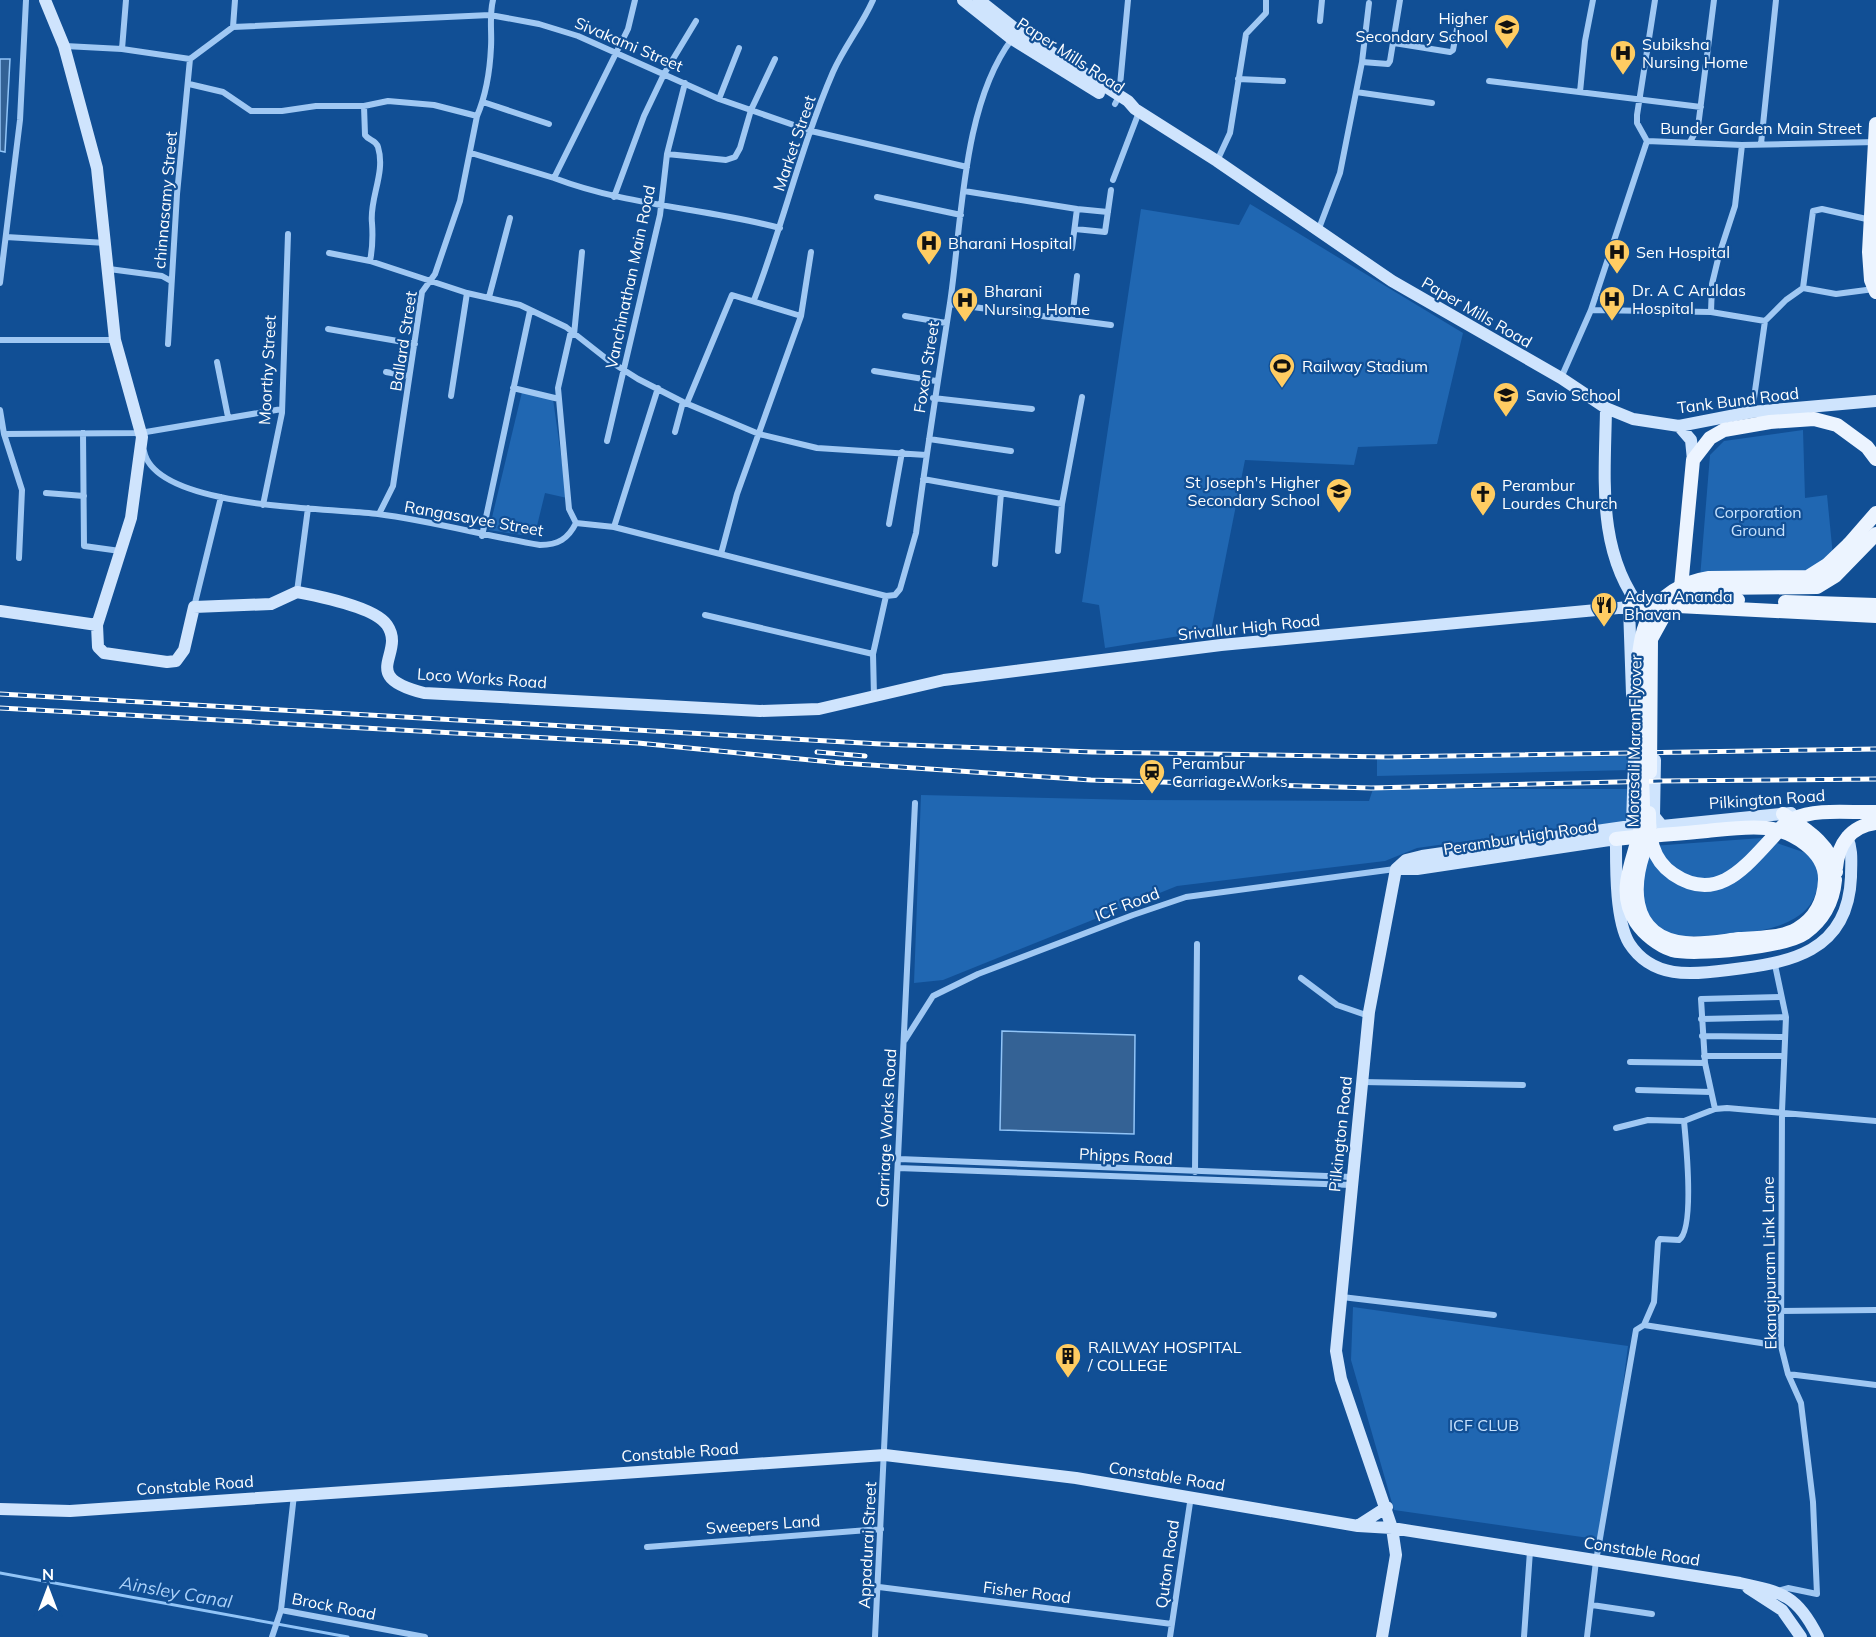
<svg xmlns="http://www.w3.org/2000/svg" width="1876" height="1637" font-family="Mulish,sans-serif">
	<rect width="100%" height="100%" fill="#114f95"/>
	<path fill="#2067b2" d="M1250 204 1463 333 1437 444 1358 447 1354 465 1245 460 1211 631 1105 648 1099 605 1082 602 1141 209 1239 225Z
		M522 392 553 399 567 498 545 493 536 530 524 526 522 535 489 530Z
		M1803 430 1805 498 1827 495 1833 556 1810 570 1790 573 1700 578 1710 455 1724 441Z
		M1630 756 1631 770 1377 776V759Z
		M1373 789H1627V822L1559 828 1417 848 1385 861 1177 886 943 980 914 983 921 795 1136 800 1369 801Z
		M1762 838 1812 855 1820 864C1819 877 1819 888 1813 900 1792 940 1705 936 1665 936 1633 903 1639 888 1652 846Z
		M1353 1307 1628 1346 1603 1540 1394 1510 1351 1360Z"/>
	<path fill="#346295" stroke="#91c4f7" stroke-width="1.5" d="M0 59H10L5 152 0 151Z
		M1002 1031 1135 1035 1134 1134 1000 1130Z"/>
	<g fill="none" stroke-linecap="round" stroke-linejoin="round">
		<path stroke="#91c4f7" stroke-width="3" d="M0 1573 348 1637"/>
		<path stroke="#a0c8f3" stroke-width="6" d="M1320 21 1322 0
			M233 27 235 0
			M1394 43 1450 52 1453 50 1458 24
			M65 46 122 49 190 59 233 27 490 15 539 24 578 36 719 99 811 131 967 167
			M122 49 126 0
			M1362 62 1369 3
			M1238 79 1283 81
			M1489 81 1701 107
			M189 84 223 92 251 111H282L316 106H364L388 101 434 105 477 116
			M1356 92 1432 103
			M1580 92 1585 41 1593 0
			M719 99 739 48
			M483 102 549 124
			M1115 104 1119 96 1128 0
			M364 106 365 135C369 141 376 140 378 147 386 173 369 199 372 223 373 237 373 246 370 261
			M1647 141 1637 123V115L1655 0
			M1690 142 1698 127 1714 0
			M1761 144 1776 0
			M471 153 554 178 628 29 635 0
			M667 154 726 160 735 157 740 148 751 110 775 59
			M1217 161 1230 133 1246 34 1266 13V0
			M554 178C627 206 705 208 780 228
			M1113 180 1139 112
			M964 191 1077 209 1072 248
			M614 197 644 116 664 74 696 21
			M877 197 961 215
			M1077 209 1108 212
			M1075 229 1105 232 1111 190
			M1318 231 1340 173 1362 62 1388 64 1390 61 1400 0
			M6 237 106 243
			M329 253 370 261 467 293 520 305 566 327 608 360 638 379 683 402 759 434 817 448 926 455
			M109 269 162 276 171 281
			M0 283 20 120 26 0
			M1803 288 1813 211 1822 209 1871 220
			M489 297 510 218
			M754 300C783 225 801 146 833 72 844 47 862 25 873 0
			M950 304 1111 325
			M1591 310 1711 312 1765 321
			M1711 312 1712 284 1719 255 1735 206 1742 145
			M905 316 946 323
			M1072 320 1077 276
			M328 329 415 344
			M571 331 558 388 569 509 576 523
			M574 335 582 252
			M0 340H115
			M168 344 177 194 190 59
			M217 362 228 417
			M874 371 936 381
			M386 372 408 376
			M1561 378 1591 310 1647 141 1742 145 1876 142
			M513 388 559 399
			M451 396 467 293
			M933 398 1032 409
			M687 403 732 295 801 316
			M0 410 4 434 140 433 282 409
			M1752 412 1765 321 1786 300 1803 288 1836 294 1874 289
			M675 432 683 402
			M83 433 84 546 120 551
			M4 434 22 490 19 558
			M929 439 1011 451
			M607 441 660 215 667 154 685 83
			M144 451C155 509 331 508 378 514 432 521 486 536 540 545 558 545 568 539 576 523L614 527 886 596
			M923 479 1062 504
			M46 493 84 496
			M263 505 282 413 288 234
			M379 514 393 486 422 292 435 274 460 201 477 116C486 95 490 69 491 47 492 31 489 16 493 0
			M889 524 902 452
			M614 527 658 388
			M482 536 530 311
			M1058 551 1062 504 1082 397
			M721 554 737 494 801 316 811 252
			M995 564 1001 493
			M297 592 308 508
			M194 607 221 497
			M705 615 873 654
			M874 696 873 654 886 596 895 595 900 589 916 533C926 456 938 380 950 303 962 223 962 105 1012 39
			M1775 965 1786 1017 1782 1111 1781 1346 1788 1374 1801 1403 1813 1502 1817 1594 1788 1588 1778 1591
			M1301 978 1337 1005 1369 1016
			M1701 1019 1786 1017
			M1702 1036 1785 1037
			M905 1040 933 996 978 974 1133 915 1186 897 1395 869
			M1704 1056H1784
			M1630 1062 1705 1063 1715 1109
			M1705 1063 1701 999 1781 997
			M1362 1082 1523 1085
			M1638 1090 1711 1092
			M1616 1128 1648 1120 1684 1121 1715 1109 1727 1108 1876 1121
			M899 1159 1352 1177
			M898 1168 1351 1185
			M1195 1172 1197 944
			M1342 1297 1494 1315
			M1780 1311 1876 1310
			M1644 1325 1654 1302 1658 1242 1660 1239 1679 1240C1695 1229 1686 1142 1684 1121
			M1788 1374 1876 1385
			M294 1495 281 1610 425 1637
			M647 1547 881 1529
			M879 1587 1172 1624
			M1592 1605 1652 1614
			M272 1637 281 1610
			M875 1637 915 803
			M1170 1637 1191 1496
			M1524 1637 1530 1551
			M1587 1637 1596 1561 1636 1330 1644 1325 1781 1346"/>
		<path stroke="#cfe4fd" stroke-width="12" d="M45 0 64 46 97 168 115 340 142 437 131 518 97 625
			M963 0 1012 39 1099 93
			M979 0 1017 30 1128 101 1135 109 1217 161 1392 281 1561 378 1606 408 1633 419 1679 426 1751 412 1876 401
			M1606 408C1605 479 1596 553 1643 611
			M1679 426 1691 440 1693 460
			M0 611 97 625 98 647 104 653 167 662 176 661 184 650 194 607 271 604 297 592C318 596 375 607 387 625 407 654 356 676 424 693L760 711 819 709 944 680 1221 645 1629 607 1632 694
			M1655 760 1654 816 1662 826 1791 813
			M1616 839 1632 826 1634 759
			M1616 839C1616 866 1615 919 1629 943 1652 979 1691 975 1728 970 1789 963 1848 953 1851 877 1851 863 1853 850 1847 837
			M1396 869H1417L1616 839
			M0 1509 70 1511 885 1455 1076 1478 1358 1526 1392 1528 1740 1583C1783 1592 1798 1596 1818 1637
			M1359 1525 1387 1507
			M1748 1588 1782 1610 1801 1637
			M1382 1637 1396 1555 1392 1528 1341 1379 1336 1351 1369 1012 1396 869 1406 860 1422 856 1631 826"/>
		<path stroke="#ecf4ff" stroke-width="14" d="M1876 124 1869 252 1871 280 1876 292
			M1849 544 1876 513
			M1697 588 1723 599 1738 600
			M1680 598 1693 460 1710 438 1724 430 1770 422 1814 419 1837 425 1867 447 1876 459
			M1785 602 1876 605
			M1629 607 1678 606 1876 616
			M1783 814C1805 829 1830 843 1836 872
			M1616 839C1646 836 1676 834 1707 831 1726 829 1746 826 1766 828 1792 831 1826 851 1825 880 1824 901 1816 918 1797 929 1781 938 1758 938 1739 939 1722 941 1703 945 1685 943 1627 937 1630 879 1649 840
			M1836 868C1838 844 1851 826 1876 823"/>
		<g stroke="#fff" stroke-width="5">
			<path id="rail" d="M0 694 881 744 1092 752 1388 757 1876 749
				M0 708 638 743 841 763 1091 780 1371 788 1659 781 1876 779
				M817 752 865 756"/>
		</g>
		<use href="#rail" stroke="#114f95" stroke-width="3" stroke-dasharray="9" stroke-linecap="butt"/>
		<path stroke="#ecf4ff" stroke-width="14" d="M1650 772 1651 639 1667 610 1684 596 1715 588 1817 587 1835 576 1876 534
			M1649 813C1649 836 1651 859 1673 874 1717 904 1745 867 1773 837 1779 830 1785 822 1793 819 1817 808 1850 813 1876 812
			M1835 880C1833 901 1823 920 1805 933 1785 947 1694 956 1672 950 1658 945 1644 934 1636 922 1612 886 1641 850 1643 813 1644 762 1627 661 1648 619 1660 595 1683 582 1709 578L1808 577 1827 565 1849 544"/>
	</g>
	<defs>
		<g id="school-pin" transform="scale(1.35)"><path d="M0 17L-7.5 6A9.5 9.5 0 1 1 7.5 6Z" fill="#ffcc62" stroke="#114f95"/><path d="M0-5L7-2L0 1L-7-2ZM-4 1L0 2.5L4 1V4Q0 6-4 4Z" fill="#111"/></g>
		<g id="hospital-pin" transform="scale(1.35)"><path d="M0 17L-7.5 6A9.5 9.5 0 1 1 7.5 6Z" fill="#ffcc62" stroke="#114f95"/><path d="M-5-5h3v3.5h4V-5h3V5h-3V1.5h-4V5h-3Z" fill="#111"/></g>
		<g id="stadium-pin" transform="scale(1.35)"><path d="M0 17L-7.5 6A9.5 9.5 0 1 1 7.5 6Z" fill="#ffcc62" stroke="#114f95"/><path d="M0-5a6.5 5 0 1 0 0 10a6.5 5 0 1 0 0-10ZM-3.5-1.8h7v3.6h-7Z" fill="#111"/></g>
		<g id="church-pin" transform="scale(1.35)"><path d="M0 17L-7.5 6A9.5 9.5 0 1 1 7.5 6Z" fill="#ffcc62" stroke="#114f95"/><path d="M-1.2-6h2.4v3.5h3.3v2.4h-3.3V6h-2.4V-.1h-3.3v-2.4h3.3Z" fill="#111"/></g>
		<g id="restaurant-pin" transform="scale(1.35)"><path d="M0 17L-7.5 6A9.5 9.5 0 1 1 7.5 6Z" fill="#ffcc62" stroke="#114f95"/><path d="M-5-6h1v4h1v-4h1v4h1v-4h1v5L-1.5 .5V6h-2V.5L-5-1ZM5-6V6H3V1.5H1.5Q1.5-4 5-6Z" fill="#111"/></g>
		<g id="station-pin" transform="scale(1.35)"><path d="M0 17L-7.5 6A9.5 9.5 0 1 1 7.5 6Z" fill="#ffcc62" stroke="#114f95"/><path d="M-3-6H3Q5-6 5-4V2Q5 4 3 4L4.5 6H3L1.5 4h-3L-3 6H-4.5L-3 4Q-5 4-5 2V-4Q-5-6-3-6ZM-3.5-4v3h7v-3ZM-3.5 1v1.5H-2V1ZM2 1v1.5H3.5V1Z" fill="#111"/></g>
		<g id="building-pin" transform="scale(1.35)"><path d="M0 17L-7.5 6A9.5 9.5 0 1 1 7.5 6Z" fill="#ffcc62" stroke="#114f95"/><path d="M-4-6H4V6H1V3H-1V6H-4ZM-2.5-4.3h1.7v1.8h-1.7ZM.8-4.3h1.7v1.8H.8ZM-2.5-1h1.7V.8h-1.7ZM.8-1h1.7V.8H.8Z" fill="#111"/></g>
	</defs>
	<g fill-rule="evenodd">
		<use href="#school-pin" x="1507" y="27"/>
		<use href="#hospital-pin" x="1623" y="53"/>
		<use href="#hospital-pin" x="929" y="243"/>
		<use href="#hospital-pin" x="1617" y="252"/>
		<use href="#hospital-pin" x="1612" y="299"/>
		<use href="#hospital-pin" x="965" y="300"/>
		<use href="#stadium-pin" x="1282" y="366"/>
		<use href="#school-pin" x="1506" y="395"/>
		<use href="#school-pin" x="1339" y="491"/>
		<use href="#church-pin" x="1483" y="494"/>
		<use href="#restaurant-pin" x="1604" y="605"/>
		<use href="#station-pin" x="1152" y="772"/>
		<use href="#building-pin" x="1068" y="1356"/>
	</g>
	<g text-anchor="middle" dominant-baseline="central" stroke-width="4.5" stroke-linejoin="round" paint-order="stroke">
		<g font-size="16" fill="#fff" stroke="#114f95" text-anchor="start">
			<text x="1488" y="18" text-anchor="end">Higher<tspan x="1488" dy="18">Secondary School</tspan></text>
			<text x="1642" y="44">Subiksha<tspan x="1642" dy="18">Nursing Home</tspan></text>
			<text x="948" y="243">Bharani Hospital</text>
			<text x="1636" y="252">Sen Hospital</text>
			<text x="1632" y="290">Dr. A C Aruldas<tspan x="1632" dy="18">Hospital</tspan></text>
			<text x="984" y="291">Bharani<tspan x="984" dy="18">Nursing Home</tspan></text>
			<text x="1302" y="366">Railway Stadium</text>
			<text x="1526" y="395">Savio School</text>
			<text x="1320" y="482" text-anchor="end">St Joseph's Higher<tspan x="1320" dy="18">Secondary School</tspan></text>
			<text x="1502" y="485">Perambur<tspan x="1502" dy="18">Lourdes Church</tspan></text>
			<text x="1624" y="596">Adyar Ananda<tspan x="1624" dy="18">Bhavan</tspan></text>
			<text x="1172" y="763">Perambur<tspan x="1172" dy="18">Carriage Works</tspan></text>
			<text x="1088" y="1347">RAILWAY HOSPITAL<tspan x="1088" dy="18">/ COLLEGE</tspan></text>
		</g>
		<g font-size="16" fill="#fff" stroke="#114f95">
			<text transform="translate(629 44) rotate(23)">Sivakami Street</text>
			<text transform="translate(1071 55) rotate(33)">Paper Mills Road</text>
			<text x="1761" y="128">Bunder Garden Main Street</text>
			<text transform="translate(794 143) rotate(-71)">Market Street</text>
			<text transform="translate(165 200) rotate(-85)">chinnasamy Street</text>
			<text transform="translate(630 277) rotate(-78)">Vanchinathan Main Road</text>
			<text transform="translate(1477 312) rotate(30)">Paper Mills Road</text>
			<text transform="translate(403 341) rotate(-81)">Ballard Street</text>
			<text transform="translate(926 367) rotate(-81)">Foxen Street</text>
			<text transform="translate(267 370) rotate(-87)">Moorthy Street</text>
			<text transform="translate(1738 400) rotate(-7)">Tank Bund Road</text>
			<text transform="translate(474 518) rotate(10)">Rangasayee Street</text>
			<text transform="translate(1249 627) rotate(-6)">Srivallur High Road</text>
			<text transform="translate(482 678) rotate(4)">Loco Works Road</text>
			<text transform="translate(1634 741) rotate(-89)">Morasali Maran Flyover</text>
			<text transform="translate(1767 799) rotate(-4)">Pilkington Road</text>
			<text transform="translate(1520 837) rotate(-9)">Perambur High Road</text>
			<text transform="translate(1127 904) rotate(-21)">ICF Road</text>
			<text transform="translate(886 1128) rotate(-87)">Carriage Works Road</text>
			<text transform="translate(1340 1134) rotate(-84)">Pilkington Road</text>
			<text transform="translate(1126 1156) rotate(3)">Phipps Road</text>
			<text transform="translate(1769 1263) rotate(-91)">Ekangipuram Link Lane</text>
			<text transform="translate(680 1452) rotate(-4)">Constable Road</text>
			<text transform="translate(1167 1476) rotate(9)">Constable Road</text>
			<text transform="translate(195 1485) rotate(-4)">Constable Road</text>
			<text transform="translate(763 1524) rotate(-4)">Sweepers Land</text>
			<text transform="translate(867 1545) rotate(-87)">Appadurai Street</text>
			<text transform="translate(1642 1551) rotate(9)">Constable Road</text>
			<text transform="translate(1167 1564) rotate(-82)">Quton Road</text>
			<text transform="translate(1027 1592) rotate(7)">Fisher Road</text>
			<text transform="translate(334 1606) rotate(11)">Brock Road</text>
		</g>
		<g font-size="16" fill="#c7e2fd" stroke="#114f95">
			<text x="1758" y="512">Corporation<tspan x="1758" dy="18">Ground</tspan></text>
			<text x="1484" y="1425">ICF CLUB</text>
		</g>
		<g font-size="18" font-style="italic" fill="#acd2fa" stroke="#114f95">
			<text transform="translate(176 1592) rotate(10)">Ainsley Canal</text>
		</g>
	</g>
	<g transform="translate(48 1589)" stroke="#114f95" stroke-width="4.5" paint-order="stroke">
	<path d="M0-4.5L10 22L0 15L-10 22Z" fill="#ffffff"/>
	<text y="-9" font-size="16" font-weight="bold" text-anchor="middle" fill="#ffffff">N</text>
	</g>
</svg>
